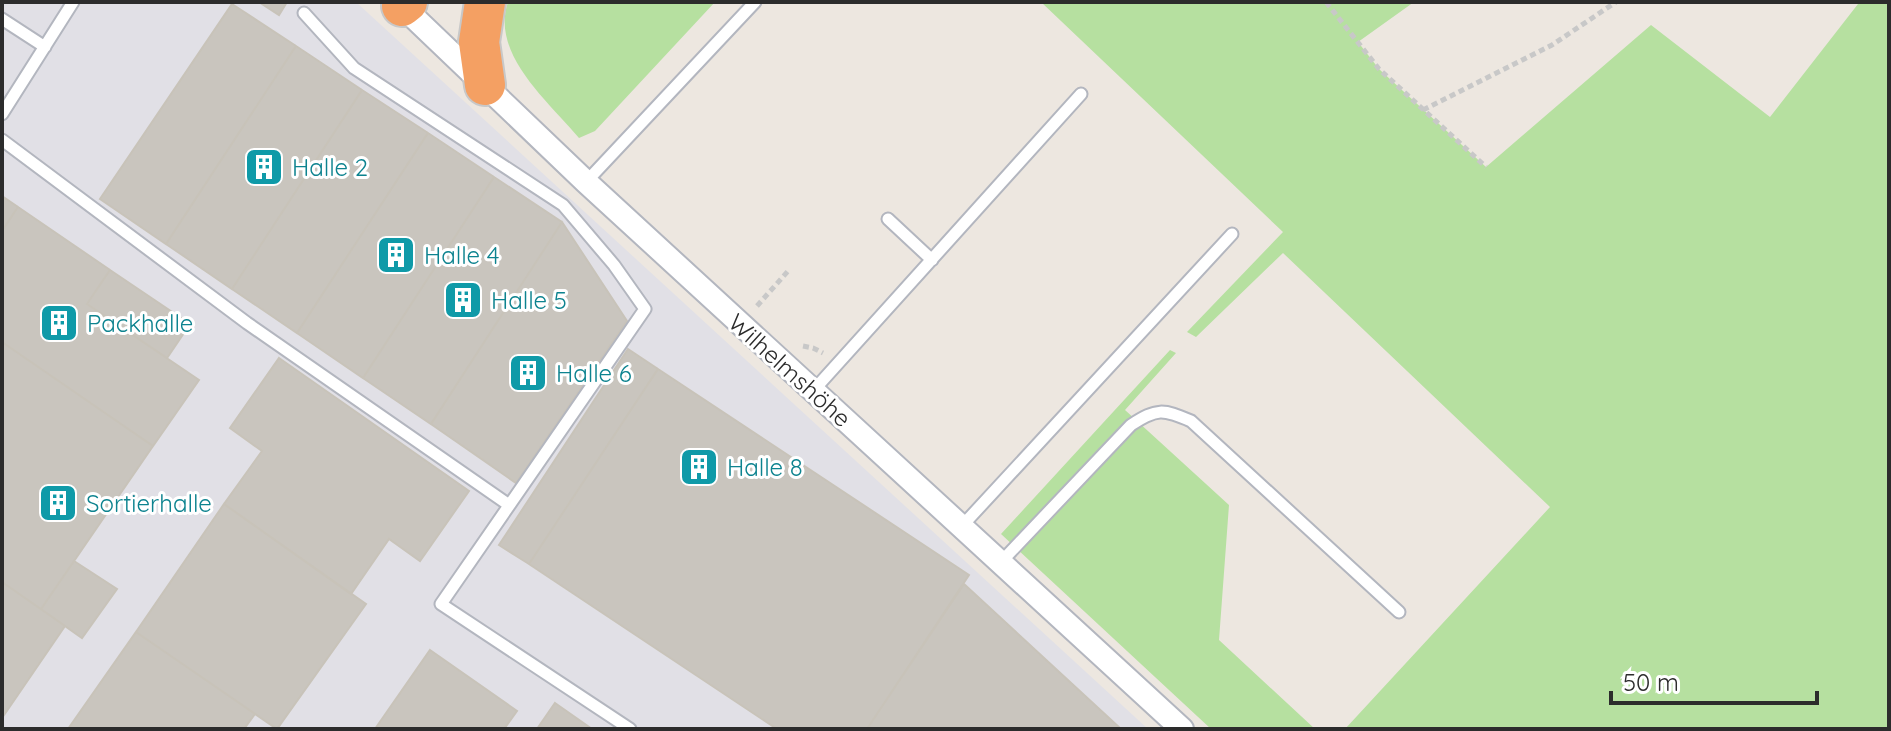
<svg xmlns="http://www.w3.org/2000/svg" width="1891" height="731" font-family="Quicksand,sans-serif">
	<rect width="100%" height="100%" fill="#ede7e0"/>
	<path fill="#e1e0e6" d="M2 2H356L1148 729H2Z"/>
	<path fill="#b6e0a0" d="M508 2H715L595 131 579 138C549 102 490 54 508 2Z
		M1041 2H1414L1358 42 1379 69 1486 167 1651 25 1770 117 1858 4 1889 2V729H1345L1550 507 1283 253 1196 337 1187 332 1283 232Z
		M1170 350 1176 353 1125 410 1229 505 1219 640 1315 729H1211L1001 534Z"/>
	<path fill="#c9c5be" stroke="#c8c3b9" stroke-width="2" d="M259 2H287L279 15Z
		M232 4 296 46 166 244 100 199Z
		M296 46 362 90 232 289 166 244Z
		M362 90 428 133 297 333 232 289Z
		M428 133 494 177 363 378 297 333Z
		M494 177 562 222 431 424 363 378Z
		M2 196 18 207 2 231Z
		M18 207 110 270 87 304 199 380 153 446 2 342V231Z
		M562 222 627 321 516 483 431 424Z
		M110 270 190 324 167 358 87 304Z
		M2 342 153 446 41 609 2 582Z
		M628 349 658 369 529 564 499 545Z
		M279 358 469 491 420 561 389 539 351 594 224 504 262 451 230 428Z
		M658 369 969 575 867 729H777L529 564Z
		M224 504 366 604 277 729 136 632Z
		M74 561 117 589 82 638 41 609Z
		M2 582 65 626 2 718Z
		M964 584 1121 729H867Z
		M136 632 255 714 244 729H68Z
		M430 650 517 711 504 729H375Z
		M555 703 592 729H537Z"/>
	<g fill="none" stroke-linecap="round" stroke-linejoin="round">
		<g stroke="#b3b6bf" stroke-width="15">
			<path id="lane" d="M304 13 354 68 563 205 614 265 645 309 441 604 630 729
				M2 19 45 47
				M2 114 73 2
				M2 140 247 323 509 505
				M586 182 755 2
				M888 219 932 260
				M813 391 1081 94
				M962 526 1232 234
				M1001 562 1131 425C1157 408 1163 409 1191 421L1399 612"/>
		</g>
		<g stroke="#b3b6bf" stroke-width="26">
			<path id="street" d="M402 6 586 182 1182 729"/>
		</g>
		<g stroke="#c8c8c8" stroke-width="44">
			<path id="highway" d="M485 2 479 42 485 85
				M402 6 407 2"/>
		</g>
		<path stroke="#c8c8c8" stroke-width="5" stroke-dasharray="6 4" stroke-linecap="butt" d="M1326 2 1379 69 1486 167
			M1423 110 1552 45 1616 2
			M757 306 788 271
			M803 346 813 348 823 353"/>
		<use href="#lane" stroke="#fff" stroke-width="11"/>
		<use href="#street" stroke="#fff" stroke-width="22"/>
		<use href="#highway" stroke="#f4a063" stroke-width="40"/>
	</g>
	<defs>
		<g id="building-square" transform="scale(2)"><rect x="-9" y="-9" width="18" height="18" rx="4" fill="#0f9aa8" stroke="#fff"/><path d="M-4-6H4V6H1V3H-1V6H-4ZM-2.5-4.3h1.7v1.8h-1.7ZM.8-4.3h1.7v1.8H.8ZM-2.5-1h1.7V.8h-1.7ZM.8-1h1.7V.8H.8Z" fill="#fff"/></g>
	</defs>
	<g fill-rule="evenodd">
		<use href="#building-square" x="264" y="167"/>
		<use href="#building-square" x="396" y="255"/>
		<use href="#building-square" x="463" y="300"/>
		<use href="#building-square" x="59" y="323"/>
		<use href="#building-square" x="528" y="373"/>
		<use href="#building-square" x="699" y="467"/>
		<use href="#building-square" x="58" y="503"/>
	</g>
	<g text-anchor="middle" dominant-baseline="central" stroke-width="6" stroke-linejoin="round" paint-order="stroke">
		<g font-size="24" fill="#0d838f" stroke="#fff" text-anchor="start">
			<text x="292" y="167">Halle 2</text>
			<text x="424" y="255">Halle 4</text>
			<text x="491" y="300">Halle 5</text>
			<text x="87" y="323">Packhalle</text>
			<text x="556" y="373">Halle 6</text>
			<text x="727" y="467">Halle 8</text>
			<text x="86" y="503">Sortierhalle</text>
		</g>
		<g font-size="24" fill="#2c2c2c" stroke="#fff">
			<text transform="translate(790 370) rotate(42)">Wilhelmshöhe</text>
		</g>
	</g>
	<rect width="1891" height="731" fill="none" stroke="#2c2c2c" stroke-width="8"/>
	<path d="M1611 691v12h206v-12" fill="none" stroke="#2c2c2c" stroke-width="4"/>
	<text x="1623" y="691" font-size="24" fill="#2c2c2c" stroke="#ffffff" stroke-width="6" paint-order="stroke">50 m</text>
</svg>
